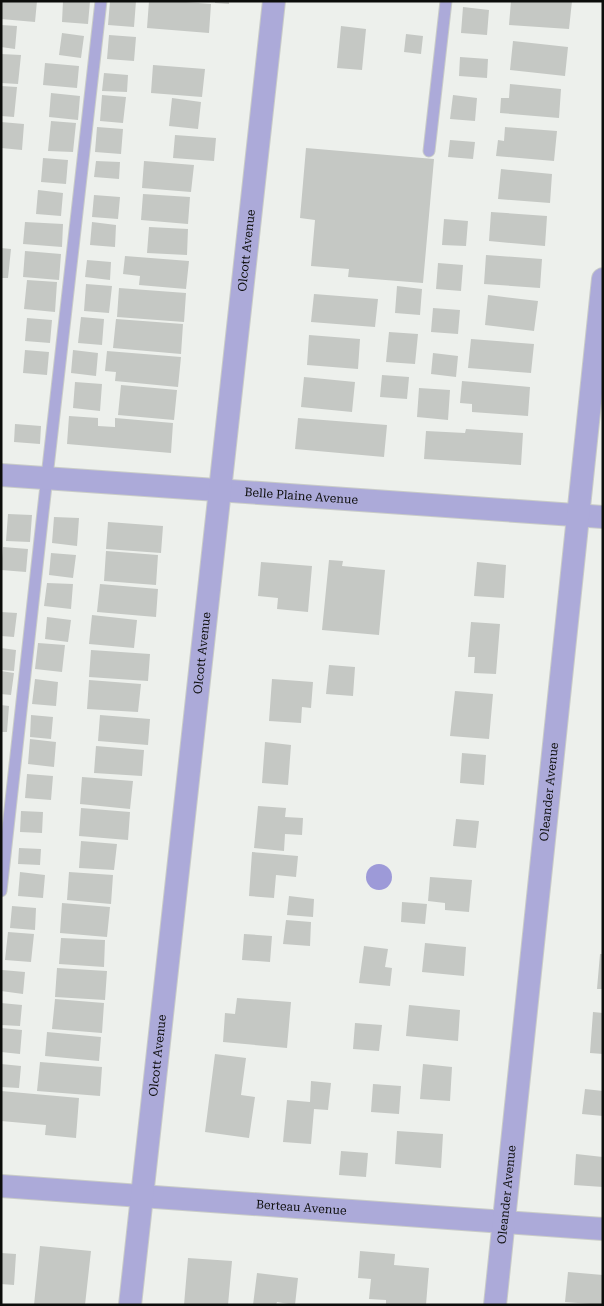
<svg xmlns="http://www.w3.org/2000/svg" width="604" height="1306" font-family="'Roboto Serif',serif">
	<rect width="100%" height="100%" fill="#edf0ec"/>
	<path fill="#9d9ad8" d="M366 877a13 13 0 1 1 26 0a13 13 0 1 1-26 0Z"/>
	<path fill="#c5c8c4" d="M1 1H37L35 22 1 19Z
		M63 1H90L88 24 62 22Z
		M110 1H136L134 27 108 25Z
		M149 1H173L211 4 209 33 147 28Z
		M215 1H229V4L215 3Z
		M511 1H572L569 29 509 25Z
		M463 7 489 10 487 35 461 33Z
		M1 25 17 26 15 49 1 47Z
		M341 26 366 29 362 70 337 68Z
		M62 33 84 36 81 58 59 55Z
		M406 34 423 36 421 54 404 52Z
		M109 35 136 37 134 61 107 59Z
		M513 41 568 47 565 76 510 70Z
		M1 54 21 55 18 84 1 83Z
		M460 57 488 59 487 78 459 76Z
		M45 63 79 66 77 88 43 85Z
		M153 65 205 69 202 97 151 93Z
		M104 73 128 75 127 92 102 91Z
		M510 84 561 89 559 118 500 113 501 98H509Z
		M1 86 17 87 14 117 1 116Z
		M51 93 80 96 78 120 49 117Z
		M102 95 126 97 123 123 100 121Z
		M453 95 477 98 475 121 450 119Z
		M172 98 201 102 198 129 169 126Z
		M51 121 76 123 73 152 48 151Z
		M1 122 24 124 22 150 1 148Z
		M97 127 123 129 121 154 95 152Z
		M505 127 557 131 554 161 496 156 498 140 504 141Z
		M175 135 216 138 214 161 173 158Z
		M450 140 475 142 473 159 448 157Z
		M306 148 434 159 423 283 348 277 349 269 311 266 315 220 300 218Z
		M43 158 68 160 66 184 41 182Z
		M96 161 120 162 119 179 94 177Z
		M144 161 194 165 191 192 142 188Z
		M501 169 552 174 550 203 498 199Z
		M38 190 63 193 61 216 36 214Z
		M143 194 190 197 188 224 141 220Z
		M94 195 120 197 118 219 92 217Z
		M491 212 547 216 545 246 489 241Z
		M444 219 468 221 466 246 442 245Z
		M25 222 63 224 62 247 23 244Z
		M92 222 116 225 115 247 90 245Z
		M149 227 188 229 187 255 147 253Z
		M1 248 11 249 8 278H1Z
		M25 251 61 254 59 280 23 277Z
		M486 255 542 259 540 288 484 284Z
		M125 256 189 261 186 289 139 285 140 276 123 274Z
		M87 260 111 262 110 280 85 277Z
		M438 263 463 265 461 291 436 289Z
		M27 280 57 282 55 312 24 309Z
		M86 284 112 286 109 313 84 311Z
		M397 286 422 289 420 315 395 313Z
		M119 288 186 293 184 322 117 317Z
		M314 294 378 299 375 327 311 322Z
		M488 295 538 301 534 331 485 325Z
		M433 308 460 310 458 334 431 332Z
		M81 317 104 319 102 345 78 343Z
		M27 318 52 320 50 343 25 341Z
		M116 319 183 324 181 354 113 348Z
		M389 332 418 334 415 364 386 362Z
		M309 335 360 339 358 369 307 365Z
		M471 339 534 344 531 373 468 368Z
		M25 350 49 352 47 375 23 373Z
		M73 350 98 353 96 376 71 373Z
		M107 351 181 357 178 387 115 381 116 372 105 371Z
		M433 353 458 356 456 377 431 374Z
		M382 375 409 377 407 399 380 397Z
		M304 377 355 382 352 412 301 407Z
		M462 381 530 387 528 416 472 412V404L460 403Z
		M75 382 102 384 100 411 73 408Z
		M121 385 177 390 174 420 118 415Z
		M419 388 450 390 448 420 417 417Z
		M69 416 98 418V426L115 427V418L173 423 171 453 67 444Z
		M298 418 387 425 384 457 295 449Z
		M15 424 41 426 40 444 14 442Z
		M466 429 523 433 521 465 424 459 426 431 465 433Z
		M8 514 32 515 30 542 6 541Z
		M54 517 79 518 77 546 52 543Z
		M108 522 163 526 161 553 106 549Z
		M3 547 28 549 26 572 1 570Z
		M106 551 158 555 156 585 104 581Z
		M51 553 76 555 73 578 49 575Z
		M329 560 343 561 342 566 385 570 379 635 322 630Z
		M261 562 312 566 308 612 277 609 278 598 258 596Z
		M477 562 506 565 504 598 474 596Z
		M47 583 73 584 71 609 44 606Z
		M100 584 158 589 156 617 97 612Z
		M1 612 17 613 14 637 1 636Z
		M92 615 137 620 134 648 89 644Z
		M47 617 71 620 68 642 45 639Z
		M471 622 500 624 496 674 474 673 475 657H468Z
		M38 643 65 645 62 672 35 669Z
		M1 648 16 650 14 671 1 670Z
		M91 650 150 654 148 681 89 677Z
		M329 665 355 667 353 696 326 694Z
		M1 671 14 673 11 695 1 694Z
		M35 679 58 682 56 706 32 704Z
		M272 679 313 682 311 708 302 707 301 723 269 721Z
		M89 680 141 684 138 712 87 709Z
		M455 691 493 694 489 739 450 736Z
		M1 705 9 706 7 732H1Z
		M31 715 53 717 51 739 30 737Z
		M100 715 150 719 148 745 98 741Z
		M30 739 56 742 54 767 28 764Z
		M265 742 291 745 288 785 262 783Z
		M96 746 144 750 142 776 94 773Z
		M462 753 486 755 484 785 460 783Z
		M27 774 53 776 51 800 25 798Z
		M82 777 133 781 130 809 80 804Z
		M258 806 286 808 285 817 303 818 302 835 285 834 284 851 254 848Z
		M81 808 130 812 128 840 79 836Z
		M21 811 43 812 42 833 20 832Z
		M456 819 479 821 476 848 453 846Z
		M81 841 117 844 114 870 79 868Z
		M19 848 41 849 40 865 18 864Z
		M252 852 298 856 296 877 276 875 274 898 249 896Z
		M20 872 45 875 43 898 18 896Z
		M69 872 113 875 111 904 67 900Z
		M430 877 472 880 469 912 445 910V903L428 901Z
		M289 896 314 899 313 917 287 915Z
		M402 902 427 904 425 924 401 922Z
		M62 903 110 907 107 937 60 933Z
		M12 906 36 908 35 930 10 928Z
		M286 920 311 922 310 946 283 944Z
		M8 932 34 934 31 962 5 960Z
		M244 934 272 936 270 962 242 960Z
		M61 938 105 940 104 967 59 964Z
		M425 943 466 947 464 976 422 972Z
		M364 946 388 949 385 967 392 968 390 986 359 983Z
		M600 954H603V989H597Z
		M57 968 107 971 105 1000 55 997Z
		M2 970 25 972 23 994 1 991Z
		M237 998 291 1002 287 1048 223 1042 225 1013 235 1014Z
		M55 999 104 1003 102 1033 52 1029Z
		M1 1003 22 1005 20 1026 1 1025Z
		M409 1005 460 1010 458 1041 406 1036Z
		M593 1012 603 1013V1054L590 1053Z
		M355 1023 382 1025 379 1051 353 1049Z
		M1 1028 22 1030 20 1054 1 1052Z
		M47 1032 101 1037 99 1061 45 1056Z
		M215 1054 246 1058 241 1095 255 1097 249 1138 205 1132Z
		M40 1062 102 1067 100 1096 37 1091Z
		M1 1064 21 1066 19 1088 1 1087Z
		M423 1064 452 1067 450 1101 420 1099Z
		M311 1081 331 1083 328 1110 314 1109 311 1144 283 1142 287 1100 310 1102Z
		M373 1084 401 1086 399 1114 371 1112Z
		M585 1089 603 1091V1116L582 1114Z
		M1 1091 79 1098 76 1138 45 1135 46 1125 1 1121Z
		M397 1131 443 1134 441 1168 395 1164Z
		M341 1151 368 1153 366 1177 339 1175Z
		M576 1154 603 1157V1187L574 1185Z
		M40 1246 91 1251 85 1305H34Z
		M360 1251 395 1254 394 1265 429 1268 426 1305H386V1300L369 1299 371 1279 358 1278Z
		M1 1253 16 1254 14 1285 1 1284Z
		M188 1258 232 1261 228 1305H184Z
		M568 1272 603 1275V1305L565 1302Z
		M257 1273 298 1278 295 1305 277 1302 276 1305H253Z"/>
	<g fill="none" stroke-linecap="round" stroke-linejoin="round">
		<g stroke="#c9ccc8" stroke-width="13">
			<path id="lane" d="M429 151 446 1
				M1 891 43 512 101 1"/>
		</g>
		<g stroke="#c9ccc8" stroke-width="24">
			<g id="street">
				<path id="s1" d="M1 475 603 517"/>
				<path id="s2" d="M1 1186 603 1229"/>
				<path id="s3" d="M130 1305 274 1"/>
				<path id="s4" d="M495 1305 603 279"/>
			</g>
		</g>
		<use href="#lane" stroke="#acaad9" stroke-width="11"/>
		<use href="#street" stroke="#acaad9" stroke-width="22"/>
	</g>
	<g text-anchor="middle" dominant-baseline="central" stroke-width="4.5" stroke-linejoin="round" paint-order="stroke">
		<g font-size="12" fill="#0c0d0b" stroke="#fff">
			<text stroke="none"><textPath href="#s3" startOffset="1061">Olcott Avenue</textPath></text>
			<text stroke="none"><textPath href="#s1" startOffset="301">Belle Plaine Avenue</textPath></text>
			<text stroke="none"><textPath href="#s3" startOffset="656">Olcott Avenue</textPath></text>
			<text stroke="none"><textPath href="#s4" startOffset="516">Oleander Avenue</textPath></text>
			<text stroke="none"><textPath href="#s3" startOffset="251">Olcott Avenue</textPath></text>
			<text stroke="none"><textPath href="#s4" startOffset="111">Oleander Avenue</textPath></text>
			<text stroke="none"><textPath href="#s2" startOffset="301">Berteau Avenue</textPath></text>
		</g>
	</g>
	<rect width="604" height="1306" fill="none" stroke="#0c0d0b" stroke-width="5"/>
</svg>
